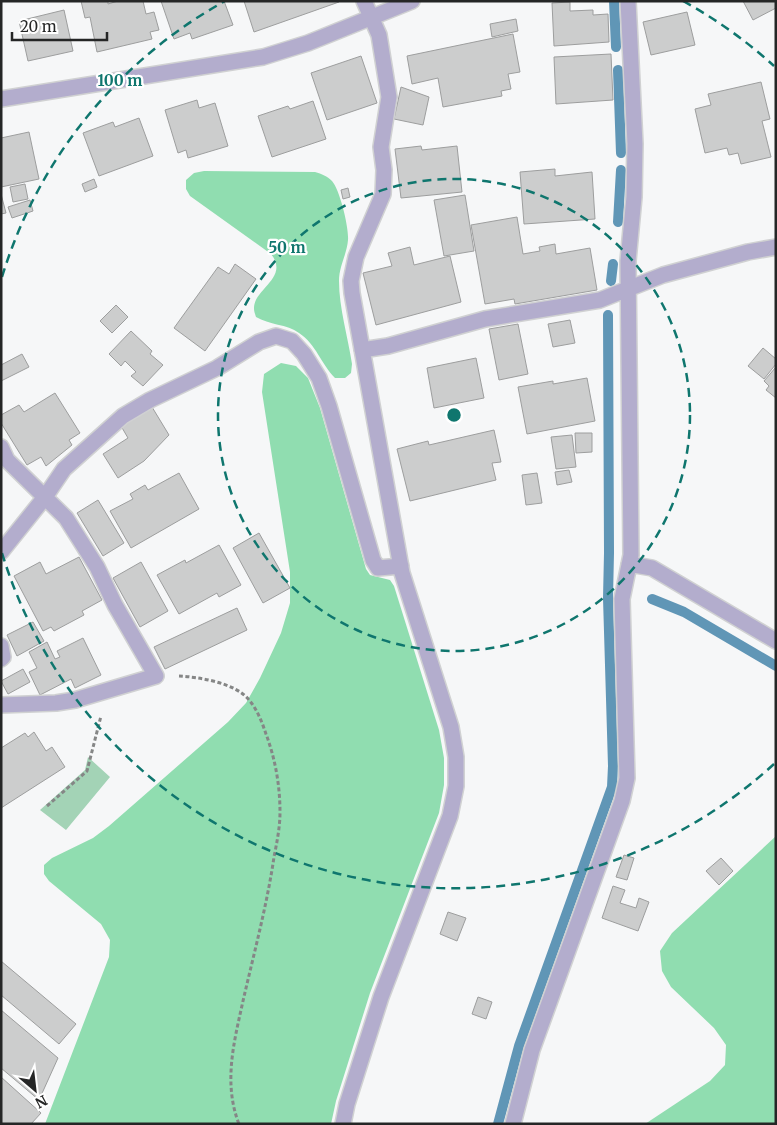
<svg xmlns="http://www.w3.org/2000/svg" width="777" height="1125" font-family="Merriweather,serif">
	<rect width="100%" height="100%" fill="#f6f7f8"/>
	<path fill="#a3d3b6" d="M88 757 110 777 66 830 40 810 85 770Z"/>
	<path fill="#90ddb0" d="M204 171 315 172C322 174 327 176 332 181 340 190 349 228 348 240 347 254 339 266 339 281 339 308 348 337 352 364L351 373 345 378H335C321 364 316 344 299 333 287 324 269 325 256 317 255 314 254 311 254 309 253 289 290 278 271 254L190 196 186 189V180L194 173Z
		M281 363 296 366 308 378 320 408 366 569 370 575 390 580 394 586 439 730 444 758V785L439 813 370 993 336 1101 331 1124H45L109 957 110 940 101 924 49 881 44 874V865L52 858 93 838 109 826 228 722 246 703 260 678 281 633 290 603V572L262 392 264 374Z
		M776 836V1124H645L710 1081 725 1065 726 1045 714 1028 671 987 662 971 660 951 672 933Z"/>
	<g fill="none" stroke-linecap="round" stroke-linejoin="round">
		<path stroke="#6096b6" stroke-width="10" d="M614 1 616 47
			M618 70 621 153
			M618 222 621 170
			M611 281 613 264
			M652 599 684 612 776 666
			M498 1124 519 1046 612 787 613 766 608 598 609 553 608 315"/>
	</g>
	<path fill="#cccdcd" stroke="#9d9e9e" d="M81 1H108V4L118 1H143L146 14 154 12 159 30 150 32 152 39 97 52 90 17 85 18Z
		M161 1H224L233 25 192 39 190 33 174 39Z
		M244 1H339V2L254 32Z
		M743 1H776V8L753 20Z
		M570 2V11L593 10V15L608 14 609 42 554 46 552 3Z
		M64 10 73 51 28 61 19 21Z
		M687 12 695 45 651 55 643 22Z
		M516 19 518 31 492 37 490 24Z
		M513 34 520 72 508 74 511 89 501 91 502 96 443 107 438 78 412 84 407 56Z
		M611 54 613 100 556 104 554 57Z
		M361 56 377 103 327 120 311 73Z
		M761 82 770 119 762 121 771 157 741 164 738 153 729 155 727 148 705 153 695 109 711 105 708 94Z
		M401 87 429 97 423 125 394 119Z
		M197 100 199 108 215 103 228 146 188 158 186 150 178 153 165 110Z
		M313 101 326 139 272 157 258 116 288 106 290 109Z
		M139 118 153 156 99 176 83 133 113 122 115 127Z
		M29 132 39 179 1 187V138Z
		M421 146 422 150 457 146 462 192 401 198 395 149Z
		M555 169V176L592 172 595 219 524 224 520 172Z
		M94 179 97 187 85 192 82 184Z
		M25 184 28 199 13 202 10 187Z
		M348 188 350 197 343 199 341 190Z
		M1 194 6 213 1 214Z
		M465 195 474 251 444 256 434 200Z
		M30 200 33 211 12 218 8 207Z
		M517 217 523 254 540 251 539 247 555 244 556 254 590 248 597 290 515 304 514 299 485 304 471 225Z
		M410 247 414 265 450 256 461 302 376 325 363 273 392 266 388 253Z
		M235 264 256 279 205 351 174 328 218 267 229 274Z
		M116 305 128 317 112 333 100 321Z
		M570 320 575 343 553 347 548 324Z
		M518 324 528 374 499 380 489 329Z
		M131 331 152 351 150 354 163 365 143 386 131 376 136 372 125 361 121 366 109 354Z
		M763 348 776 359V364L764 379 748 366Z
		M22 354 29 367 1 381V365Z
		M476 358 484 398 434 408 427 368Z
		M776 367V398L766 390 769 386 764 381Z
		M587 378 595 421 527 434 518 387 553 381V384Z
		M55 393 80 433 69 440 72 445 46 466 41 457 27 465 1 423V415L19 405 24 412Z
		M152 407 169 435 144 461 118 478 103 454 128 438 121 426Z
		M494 430 501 462 492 463 496 480 410 501 397 449 428 441 429 445Z
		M575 433H592V452L576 453Z
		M572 435 576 467 556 469 551 437Z
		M569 470 572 482 557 485 555 472Z
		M179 473 199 509 131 548 110 511 133 499 130 494 145 485 148 490Z
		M537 473 542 503 526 505 522 475Z
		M98 500 124 543 103 556 77 513Z
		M259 533 290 588 263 603 233 548Z
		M219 545 241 585 219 597 217 593 179 614 157 575 185 560 186 563Z
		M79 557 102 600 82 611 84 615 54 631 51 627 43 631 14 576 40 562 46 574Z
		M141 562 168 611 140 627 113 578Z
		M237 608 247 630 165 669 154 647Z
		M33 622 44 641 17 656 7 635Z
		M83 638 101 675 75 688 71 679 40 695 29 672 37 668 29 652 47 642 55 659 60 657 57 651Z
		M23 669 30 682 8 694 1 681Z
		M34 732 46 751 52 747 65 767 1 808V748L25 733 28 737Z
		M624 855 634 858 627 880 616 877Z
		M721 858 733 871 719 885 706 871Z
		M613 886 625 890 620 903 636 908 639 898 649 902 638 931 602 918Z
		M448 912 466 918 457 941 440 934Z
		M1 961 76 1024 59 1044 1 995Z
		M478 997 492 1002 486 1019 472 1014Z
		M1 1010 58 1058 39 1100 1 1068Z
		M1 1077 41 1113 31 1124H1Z"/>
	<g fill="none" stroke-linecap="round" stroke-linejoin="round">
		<g stroke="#d0d1d2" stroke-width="18">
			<path id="minor" d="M1 99 263 57 308 43 412 1
				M362 350 388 346 485 319 600 300 663 275 748 252 776 247
				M1 447 7 460 66 518 97 567 115 605 156 676 75 700 56 703 1 705
				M1 552 45 497 64 469 123 416 150 400 217 368 259 342 276 336 292 341 304 354 319 378 329 406 373 560 378 568 401 566
				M629 564 652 568 776 641
				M1 646 3 657 1 659
				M343 1124 347 1104 381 997 450 816 456 786V757L451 727 402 573 352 293 351 281 356 257 383 194 384 170 381 147 389 97 379 35 364 1
				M513 1124 532 1050 622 801 627 778 622 599 631 555 628 261 634 197 635 144 628 1"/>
		</g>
		<path stroke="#858686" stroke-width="3" stroke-dasharray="4 2.5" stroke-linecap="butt" d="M179 676C199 677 236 683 249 700 257 709 262 722 266 734 275 758 280 785 280 812 280 827 277 842 274 857 267 905 254 953 243 1001 234 1042 223 1083 239 1124
			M47 806 87 771 101 716"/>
		<use href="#minor" stroke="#b3adcd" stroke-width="15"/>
	</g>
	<g fill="none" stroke="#0f766e" stroke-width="2.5" stroke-dasharray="9 6">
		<circle cx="454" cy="415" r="236"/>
		<path d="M774 764A473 473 0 0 1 2 553M2 277A473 473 0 0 1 225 1M683 1A473 473 0 0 1 774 66"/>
	</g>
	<circle cx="454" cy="415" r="8" fill="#0f766e" stroke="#fff" stroke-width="2.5"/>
	<g font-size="15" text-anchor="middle" font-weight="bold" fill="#0f766e" stroke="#fff" stroke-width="4.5" stroke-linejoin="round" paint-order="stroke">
		<text x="120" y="86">100 m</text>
		<text x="287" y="253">50 m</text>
	</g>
	<rect width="777" height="1125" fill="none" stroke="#252626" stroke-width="5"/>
	<g transform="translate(35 1090) rotate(152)" stroke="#ffffff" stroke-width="4" paint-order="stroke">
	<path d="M0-4L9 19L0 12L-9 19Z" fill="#252626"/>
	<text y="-8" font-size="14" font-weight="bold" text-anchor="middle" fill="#252626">N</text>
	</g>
	<path d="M12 32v8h95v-8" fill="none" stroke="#252626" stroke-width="2.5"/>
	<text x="20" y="32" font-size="15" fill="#252626" stroke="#ffffff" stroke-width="4" paint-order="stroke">20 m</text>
</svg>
